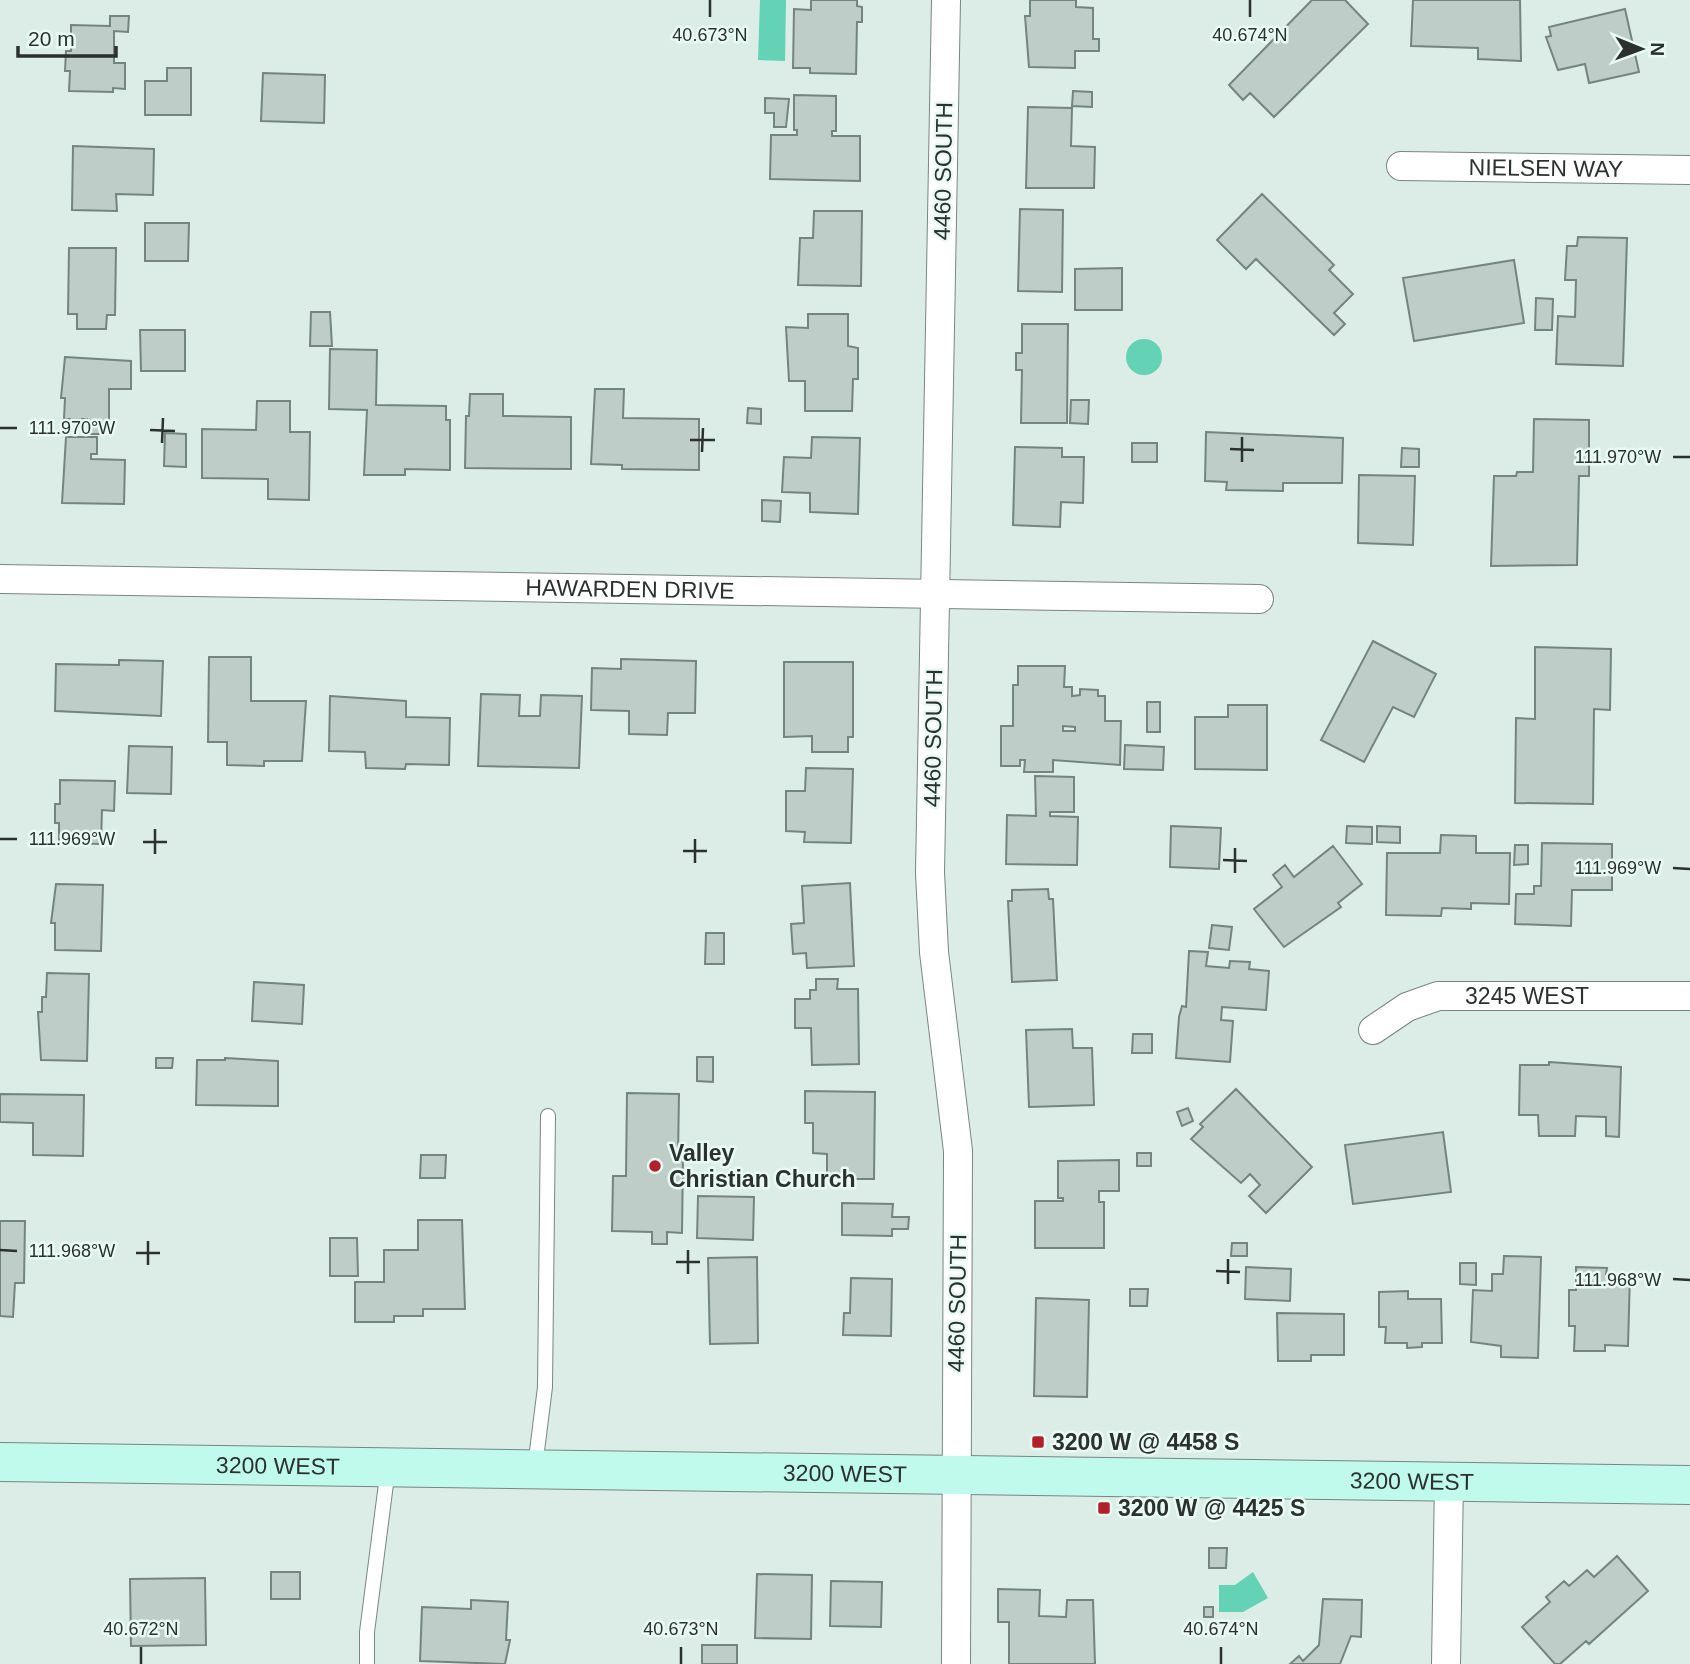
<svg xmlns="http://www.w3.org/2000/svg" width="1690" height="1664" font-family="Arial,sans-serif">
	<rect width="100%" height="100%" fill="#dcece7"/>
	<path fill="#63d2b5" d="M760 0H786L785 61 758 60Z
		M1126 357a18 18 0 1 1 36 0a18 18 0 1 1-36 0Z
		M1253 1572 1268 1598 1243 1612H1219V1585H1235Z"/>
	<path fill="#becdc8" stroke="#76847f" stroke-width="2" fill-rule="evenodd" d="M811 0H857V6L862 7V22H857L856 74 810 73V68H793L794 9 811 10Z
		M1030 0H1076V7L1093 8V39H1099V51H1075V68L1029 67 1025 16H1030Z
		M1312 0H1345L1368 24 1274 117 1250 93 1243 100 1229 85Z
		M1413 0H1520L1521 61 1478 59V48L1411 46Z
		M1625 9 1639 72 1589 83 1585 64 1558 70 1546 37 1551 36 1549 27Z
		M110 16H129L128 32 114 31V63H125V89L113 88V92L69 91 70 71H65L66 51H71V25L110 26Z
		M167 68H191V115H145V81H167Z
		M263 73 325 75 324 123 261 121Z
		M1073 91 1092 92V107L1072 106Z
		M794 95 836 96V131H832V136H860V181L770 179 771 135H797V130H794Z
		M765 98 789 99 786 127H774V113H765Z
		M1028 107 1072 108 1071 146 1095 147 1094 188H1026Z
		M73 146 154 149 153 195 116 194 117 211 72 210Z
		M1262 194 1334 265 1329 270 1353 294 1334 313 1345 324 1334 335 1256 259 1246 269 1217 240Z
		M1020 209 1063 210 1062 292 1018 291Z
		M814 211H862L861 286 798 285 800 238H813Z
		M145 223H189L188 261H145Z
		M1578 237 1627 238 1623 366 1556 364 1558 316 1575 317 1576 280H1565L1567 246H1577Z
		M69 248H116L115 315H107L106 329H77V314H68Z
		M1514 260 1524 323 1414 341 1403 278Z
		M1122 268V310H1075V269Z
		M1536 298 1553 299 1552 330H1535Z
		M311 312H330L332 346H310Z
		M808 314H848V346L858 348V379H853L852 411H805V381H789L786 327 808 328Z
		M1022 324H1068L1067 423H1021L1022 370H1016V353H1022Z
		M140 330H185V371H141Z
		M330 349 377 350 376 405 446 406V420H450V470L405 469V475H364L367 410 329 409Z
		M65 357 131 361V389H109V420H105V434H87V419H64L65 398H61Z
		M595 389H624L623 418 699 419V470L622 469V465L591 464Z
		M470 394H503V416L571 417V469L465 468 466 416H469Z
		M1071 400H1089L1088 424 1070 423Z
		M257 401H290V432H310L309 500 268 499V479L202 478V429L256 430Z
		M748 408 761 409V424L747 423Z
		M1534 419 1589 420V476H1579L1577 565 1491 566 1494 476H1516L1517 472H1533Z
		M1206 432 1343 438 1342 483H1283V491L1226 490 1227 482 1205 481Z
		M165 433 186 434V467L164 466Z
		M66 437H97V454H91V459L125 460 124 504 62 503Z
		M812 437 860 438 858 514 810 512V493L782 492 784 457 811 458Z
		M1132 443H1157V462H1132Z
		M1015 447 1062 448V457H1084L1083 503 1061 502 1060 527 1013 525Z
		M1402 448 1419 449V467H1401Z
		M1359 475 1415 476 1413 545 1358 543Z
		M762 500 781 501 780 522 762 521Z
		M1373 641 1436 674 1414 717 1393 707 1364 762 1321 740Z
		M1535 647 1611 649 1610 710 1594 709 1593 804 1515 803 1516 718 1535 719Z
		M209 657H251V701H306L302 761H264V766L227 765V742H208Z
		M621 659 696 661 695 713H668L667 735 629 734V711L591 710 592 668 621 669Z
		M119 660 163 661 161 716 55 711 56 664 119 665Z
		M784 662H853V737H848V752H812V736L784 737Z
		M1018 666H1065L1064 687H1072V696L1080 695V689L1098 690V696H1105V721H1121L1120 765 1053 760V772H1024L1025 760H1020V766H1001V726H1013V685H1018ZM1063 726 1075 727V731H1063Z
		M481 694 520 695 519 716H540L541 695 582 696 579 768 478 766Z
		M330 696 406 701V717L450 718 449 765 406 764 405 769 366 768 365 752 329 751Z
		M1147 702H1160V732H1147Z
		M1228 705H1267V770L1195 769V717H1228Z
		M1125 745 1164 747 1163 770 1124 769Z
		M129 746 172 747 171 794 127 793Z
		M806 768 853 769 851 843 804 842 805 832 786 831V791H805Z
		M1035 776 1074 777V812H1050V816L1078 817 1077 865 1006 864 1007 815 1036 816Z
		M60 780 115 781 114 811 102 810 101 844 59 843V823H55V804H60Z
		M1171 826 1221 828 1219 869 1170 867Z
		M1347 826 1372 827V844L1346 843Z
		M1377 826 1400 827V843L1377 842Z
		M1441 835 1476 836V853H1510L1509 904 1471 903V909L1442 908 1441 916 1386 915 1387 853H1440Z
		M1542 843 1612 844V890H1572L1571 926 1515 924 1516 894H1534V886H1541Z
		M1515 845H1528V864L1514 865Z
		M1333 846 1362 884 1338 903 1341 907 1284 947 1254 909 1282 887 1273 875 1285 865 1294 877Z
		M850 883 854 966 807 968 806 953 793 954 791 924 804 923 802 886Z
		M56 884 103 885 101 951 55 950V923H51Z
		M1048 889 1049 899H1053L1057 980 1012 982 1008 901H1012V890Z
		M1212 925 1232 927 1229 950 1209 948Z
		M706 933H724V964H705Z
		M1189 951 1208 952 1206 966 1229 968 1230 961 1250 962 1249 969 1269 971 1266 1010 1222 1007 1221 1020 1233 1021 1230 1062 1176 1058 1179 1017 1182 1006 1186 1007Z
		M47 973 89 974 87 1061 41 1060 38 1012H42V997H46Z
		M816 979H838L837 989H858L859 1064 812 1065 811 1028H795V999H810V990H816Z
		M254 982 304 985 302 1024 252 1021Z
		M1072 1029 1073 1048H1092L1094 1105 1029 1107 1026 1030Z
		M1133 1034H1152V1053H1132Z
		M697 1057H713V1082L697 1081Z
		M156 1058H173L172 1068H156Z
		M225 1058 278 1061V1106L196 1105 197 1060H225Z
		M1549 1062 1621 1067 1619 1137 1606 1136V1117L1576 1116 1575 1136H1539L1538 1115H1519L1520 1065H1549Z
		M1236 1089 1312 1167 1266 1213 1249 1196 1260 1185 1250 1174 1241 1183 1191 1139 1203 1127 1200 1124Z
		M805 1091 875 1092 874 1179H827V1154L813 1153V1123H805Z
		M627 1093 679 1094 678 1157 683 1156 682 1233 667 1232V1244H652V1232L612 1231 613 1176H626Z
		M0 1094 84 1095 83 1156 33 1155V1123L0 1122Z
		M1188 1108 1193 1121 1182 1126 1177 1112Z
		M1443 1132 1451 1192 1353 1204 1345 1145Z
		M1137 1153H1151V1166H1137Z
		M421 1155H446L445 1178H420Z
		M1119 1160V1191H1099V1202H1104V1248H1035V1201H1063V1198H1058V1161Z
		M698 1196 754 1197 753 1240 697 1238Z
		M842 1203 893 1204 892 1217H909L908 1229H892V1236L842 1235Z
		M418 1220H462L465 1309H423V1316H394V1322H355V1282H384V1250H418Z
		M0 1221H25L24 1283H15L13 1317 0 1316Z
		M330 1238H357L358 1276H330Z
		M1232 1243H1247V1256H1231Z
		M1504 1256 1541 1257 1538 1358 1501 1357V1346L1471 1342 1473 1290 1492 1291V1274H1503Z
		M757 1257 758 1343 710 1344 708 1258Z
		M1460 1263H1476V1285L1460 1284Z
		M1246 1267 1291 1269 1290 1301 1245 1299Z
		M1576 1267 1607 1268 1606 1274H1630L1628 1346 1605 1345V1351H1574L1575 1326H1569V1290H1576Z
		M851 1278 892 1279 891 1336 843 1335 844 1313H850Z
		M1130 1289H1148L1147 1306H1130Z
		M1408 1291V1299H1441L1442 1343H1422V1347L1407 1348V1343H1385L1386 1327H1379V1292Z
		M1036 1298 1089 1300 1087 1397 1034 1396Z
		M1277 1313 1344 1314V1355H1311V1361H1278Z
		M1209 1548H1227L1226 1568H1209Z
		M1617 1556 1648 1591 1589 1644 1586 1641 1560 1664H1555L1522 1627 1550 1602 1546 1597 1564 1581 1569 1586 1587 1570 1594 1577Z
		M271 1572H300V1599H271Z
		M757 1574 812 1575 811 1639 755 1638Z
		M205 1578 206 1645 131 1646 130 1579Z
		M831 1581 882 1582 881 1627 830 1626Z
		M998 1589 1040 1590 1039 1616 1066 1617 1067 1600H1093L1095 1664H1009V1622H998Z
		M1323 1599 1362 1600 1361 1637 1351 1636 1340 1664H1290L1299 1656 1303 1661 1319 1645Z
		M471 1600 508 1602 506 1640H510L505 1664 420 1661 422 1607 471 1609Z
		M1204 1607H1213V1617H1204Z
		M702 1645H737V1664H702Z"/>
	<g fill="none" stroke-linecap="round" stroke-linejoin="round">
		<g stroke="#788681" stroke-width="16">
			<path id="lane" d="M535 1467 545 1387 548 1116
				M367 1664V1632L388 1468"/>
		</g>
		<g stroke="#788681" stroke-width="30">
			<g id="street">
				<path d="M946 0 930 873 934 952 958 1151 956 1664"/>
				<path id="s1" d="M1401 166 1690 170"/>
				<path id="s2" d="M0 579 1259 599"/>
				<path id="s3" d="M1373 1030 1407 1007 1438 996H1690"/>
				<path d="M1446 1664 1449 1480"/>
			</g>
		</g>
		<g stroke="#788681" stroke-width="40">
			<g id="secondary">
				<path id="s4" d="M0 1462 1690 1485"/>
			</g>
		</g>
		<use href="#lane" stroke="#fff" stroke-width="14"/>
		<use href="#street" stroke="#fff" stroke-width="28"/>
		<use href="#secondary" stroke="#bffaed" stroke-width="38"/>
	</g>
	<path fill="none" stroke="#2b312f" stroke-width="2.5" d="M710 17V0M1250 17V0M0 428H17M150 430 175 431M690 440H715M162 443 163 418M1230 449 1254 450M702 452 703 428M1673 457H1690M1242 462V437M0 839H17M143 842H167M683 851H707M155 854V829M1223 860 1247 861M695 863V839M1673 868 1690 869M1235 873V848M0 1250 17 1251M136 1253H160M676 1262H700M148 1265V1241M1216 1271 1240 1272M688 1274V1250M1673 1279 1690 1280M1228 1284V1259M141 1664V1647M681 1664V1647M1221 1664V1647"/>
	<g fill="#b2202b" stroke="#e9f9f4" stroke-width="2.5">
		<circle cx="655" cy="1166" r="7"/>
		<rect x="1031" y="1435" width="14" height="14" rx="3.5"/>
		<rect x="1097" y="1501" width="14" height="14" rx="3.5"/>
	</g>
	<g text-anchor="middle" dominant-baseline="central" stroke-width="5" stroke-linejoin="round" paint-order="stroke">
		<g font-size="23" fill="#2b312f" stroke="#e9f9f4">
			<text stroke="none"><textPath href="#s1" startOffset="145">NIELSEN WAY</textPath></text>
			<text transform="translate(943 171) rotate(-89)">4460 SOUTH</text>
			<text stroke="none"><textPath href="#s2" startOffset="630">HAWARDEN DRIVE</textPath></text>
			<text transform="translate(933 738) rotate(-89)">4460 SOUTH</text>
			<text stroke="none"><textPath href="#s3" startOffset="163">3245 WEST</textPath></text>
			<text transform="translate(957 1303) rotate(-89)">4460 SOUTH</text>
			<text stroke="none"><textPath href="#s4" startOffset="278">3200 WEST</textPath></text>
			<text stroke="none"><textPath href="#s4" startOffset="845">3200 WEST</textPath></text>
			<text stroke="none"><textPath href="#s4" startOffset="1412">3200 WEST</textPath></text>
		</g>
		<g font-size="23" font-weight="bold" fill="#2b312f" stroke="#e9f9f4" text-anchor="start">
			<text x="669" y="1153">Valley<tspan x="669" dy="26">Christian Church</tspan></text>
			<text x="1052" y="1442">3200 W @ 4458 S</text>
			<text x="1118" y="1508">3200 W @ 4425 S</text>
		</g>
	</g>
	<g font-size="18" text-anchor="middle" fill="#2b312f" stroke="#e9f9f4" stroke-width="5" stroke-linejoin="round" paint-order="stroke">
		<text x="710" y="41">40.673°N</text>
		<text x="1250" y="41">40.674°N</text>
		<text x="72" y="434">111.970°W</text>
		<text x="1618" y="463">111.970°W</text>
		<text x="72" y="845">111.969°W</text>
		<text x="1618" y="874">111.969°W</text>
		<text x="72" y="1257">111.968°W</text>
		<text x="1618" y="1286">111.968°W</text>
		<text x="141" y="1635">40.672°N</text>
		<text x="681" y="1635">40.673°N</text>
		<text x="1221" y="1635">40.674°N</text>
	</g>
	<g transform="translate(1641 49) rotate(91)" stroke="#e9f9f4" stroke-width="5" paint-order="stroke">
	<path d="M0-5L12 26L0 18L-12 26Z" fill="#2b312f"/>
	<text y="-10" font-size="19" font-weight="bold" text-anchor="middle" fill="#2b312f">N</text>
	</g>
	<path d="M18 46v10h98v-10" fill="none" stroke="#2b312f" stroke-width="3.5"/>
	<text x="28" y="46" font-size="21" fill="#2b312f" stroke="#e9f9f4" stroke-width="5" paint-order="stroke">20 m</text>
</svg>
